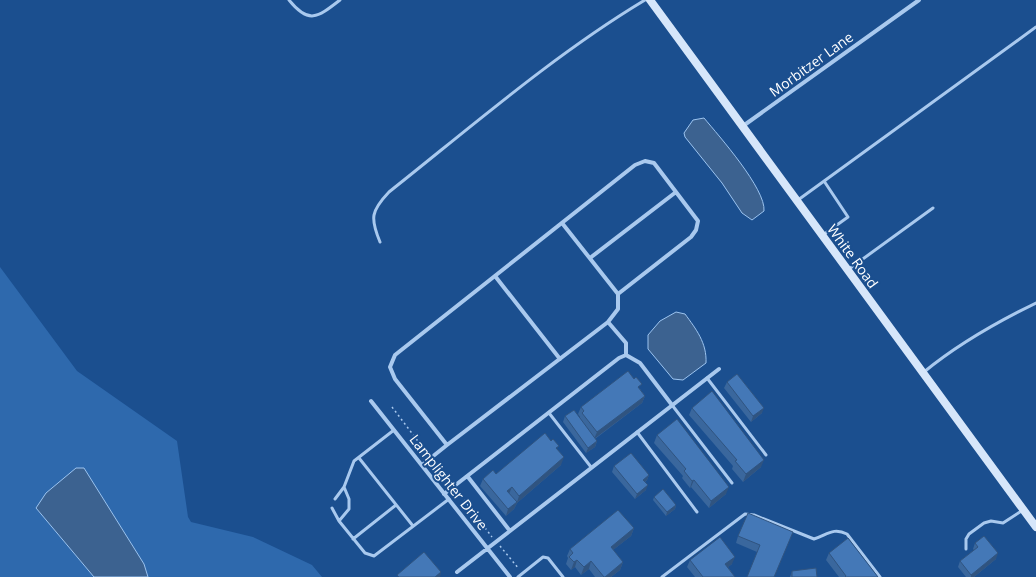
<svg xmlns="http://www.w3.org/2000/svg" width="1036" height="577" font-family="'Open Sans',sans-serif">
	<rect width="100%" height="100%" fill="#1b4f8f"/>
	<path fill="#2e69ad" d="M0 267 77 371 177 441 188 517 191 522 253 537 312 565 322 577H148L144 564 84 468H76L36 508 94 577H0Z"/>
	<path fill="#3c6290" stroke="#9cc4f0" d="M704 118C719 136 766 189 764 211L752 220 742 213 722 183 685 137 684 133 693 120Z
		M676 312 685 314C696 329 707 343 706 363L683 380 673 379 648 349V335L660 321Z
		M76 468H84L144 564 148 577H94L36 508 46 493Z"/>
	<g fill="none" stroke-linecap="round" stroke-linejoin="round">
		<path stroke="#a9c9ee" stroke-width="1.5" stroke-dasharray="2 3" stroke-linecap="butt" d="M392 407 427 453
			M435 462 449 481
			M458 492 492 537
			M500 546 519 569"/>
		<path stroke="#a9c9ee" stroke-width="3" d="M289 0C309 25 318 17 340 0
			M798 200 1036 27
			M823 235 848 217 824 181
			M380 242C370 218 371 211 389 192 471 127 555 54 645 0
			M849 269 933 208
			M924 372C958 344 997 322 1036 303
			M707 378 766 455
			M672 405 732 483
			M549 413 591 467
			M394 430 354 461 344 487 349 499V509L339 521 365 553 374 556 449 499
			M637 432 697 512
			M359 458 413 526
			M335 499 344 487
			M332 508 339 521
			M353 539 396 505
			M966 549V539L969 534 984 523 991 521 1003 523 1023 510
			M518 577 543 557 548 558 563 577
			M662 577 745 514 754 515 814 539C827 535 833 527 847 534L880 577"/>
		<path stroke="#a9c9ee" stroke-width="4" d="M743 126 919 0
			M562 223 618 294
			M590 258 676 192
			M495 276 560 359
			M371 401 510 577
			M447 445 608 322
			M422 465 447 445 395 379 390 367 395 355 635 165 645 161 654 163 698 221 696 230 691 237 618 294V309L608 322 626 343V355
			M468 477 510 531
			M444 494 619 358 626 355 640 363 672 405
			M457 572 719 369"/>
		<path stroke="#d6e6fa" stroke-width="8" d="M650 0 1036 527"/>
	</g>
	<path fill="#3a679d" d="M727 382 762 413 751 422 724 388Z
		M640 389 645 396 642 403 595 439 597 441 595 447 586 453 563 422 565 416 580 418V417L578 414 581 407Z
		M692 408 761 467 743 482 732 469 733 466 689 415Z
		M657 435 726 494 709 508 691 487 690 488 682 478 683 476 654 443Z
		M557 450 561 465 517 503 514 509 506 516 480 486 483 479 496 474Z
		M614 466 649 475 647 480 645 482 646 490 635 499 612 472Z
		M654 497 676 505 675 509 666 516 653 500Z
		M634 528 631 536 613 550 623 562 620 570 611 577H595L589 569 581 575 575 567 571 570 566 564 568 558 567 556 570 549Z
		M738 536 791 539 757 552 736 543Z
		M975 543 996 559 974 577H966L958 567 960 561 974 550 973 549Z
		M829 553 878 577H839L826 560Z
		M690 560 732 564 728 567 735 577H695L687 567Z
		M792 571 817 577H790Z"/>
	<path fill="#305480" d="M645 396 642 403 594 439 597 432Z
		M764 408 762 413 751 422 753 416Z
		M597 441 595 447 586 453 588 448Z
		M564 457 561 465 517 503 514 509 506 516 508 509 517 502 519 496Z
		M764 460 761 467 743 482 746 474Z
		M649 475 647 480 641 485 643 480Z
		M694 480 691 487 690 488 692 481Z
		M648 485 646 490 635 499 637 494Z
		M512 487 509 494 507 491Z
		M729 487 726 494 709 508 711 501Z
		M676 505 675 509 666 516 667 512Z
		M634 528 631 536 608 554 611 547Z
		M998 553 996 559 974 577H971V575Z
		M735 557 732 564 723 571 725 564Z
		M577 560 575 567 571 570 574 562Z
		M591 561 589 569 581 575 584 567Z
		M623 562 620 570 611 577H605Z
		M441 572 440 577H435Z"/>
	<path fill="#4478b7" stroke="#305480" d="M628 371 634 379 636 377 642 384 638 387 645 396 597 432 582 413 584 411 581 407Z
		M737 374 764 408 753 416 727 382Z
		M712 391 764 460 746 474 735 461 737 460 692 408Z
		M574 410 597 441 588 448 565 416Z
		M677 419 729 487 711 501 694 480 692 481 684 471 686 469 657 435Z
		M545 433 551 441 553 439 559 446 556 448 564 457 519 496 512 487 507 491 517 502 508 509 483 479 493 470 496 474Z
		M631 453 649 475 643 480 648 485 637 494 614 466Z
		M663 489 676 505 667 512 654 497Z
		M618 510 634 528 611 547 623 562 605 577H604L591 561 584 567 577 560 574 562 569 557 573 553 570 549Z
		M748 513 793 532 774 577H747L760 545 738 536Z
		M984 536 998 553 971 575 960 561 978 547 975 543Z
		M720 537 735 557 725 564 735 577H703L690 560Z
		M848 538 878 577H845L846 576 829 553Z
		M424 552 441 572 435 577H399L397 575Z
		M816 568 817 577H792V571Z"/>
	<g text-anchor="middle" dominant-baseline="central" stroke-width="4" stroke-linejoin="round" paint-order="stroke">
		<g font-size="14" fill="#fff" stroke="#1b4f8f">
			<text transform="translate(811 64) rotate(-36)">Morbitzer Lane</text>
			<text transform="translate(853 256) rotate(54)">White Road</text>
			<text transform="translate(449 482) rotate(52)">Lamplighter Drive</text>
		</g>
	</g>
</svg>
